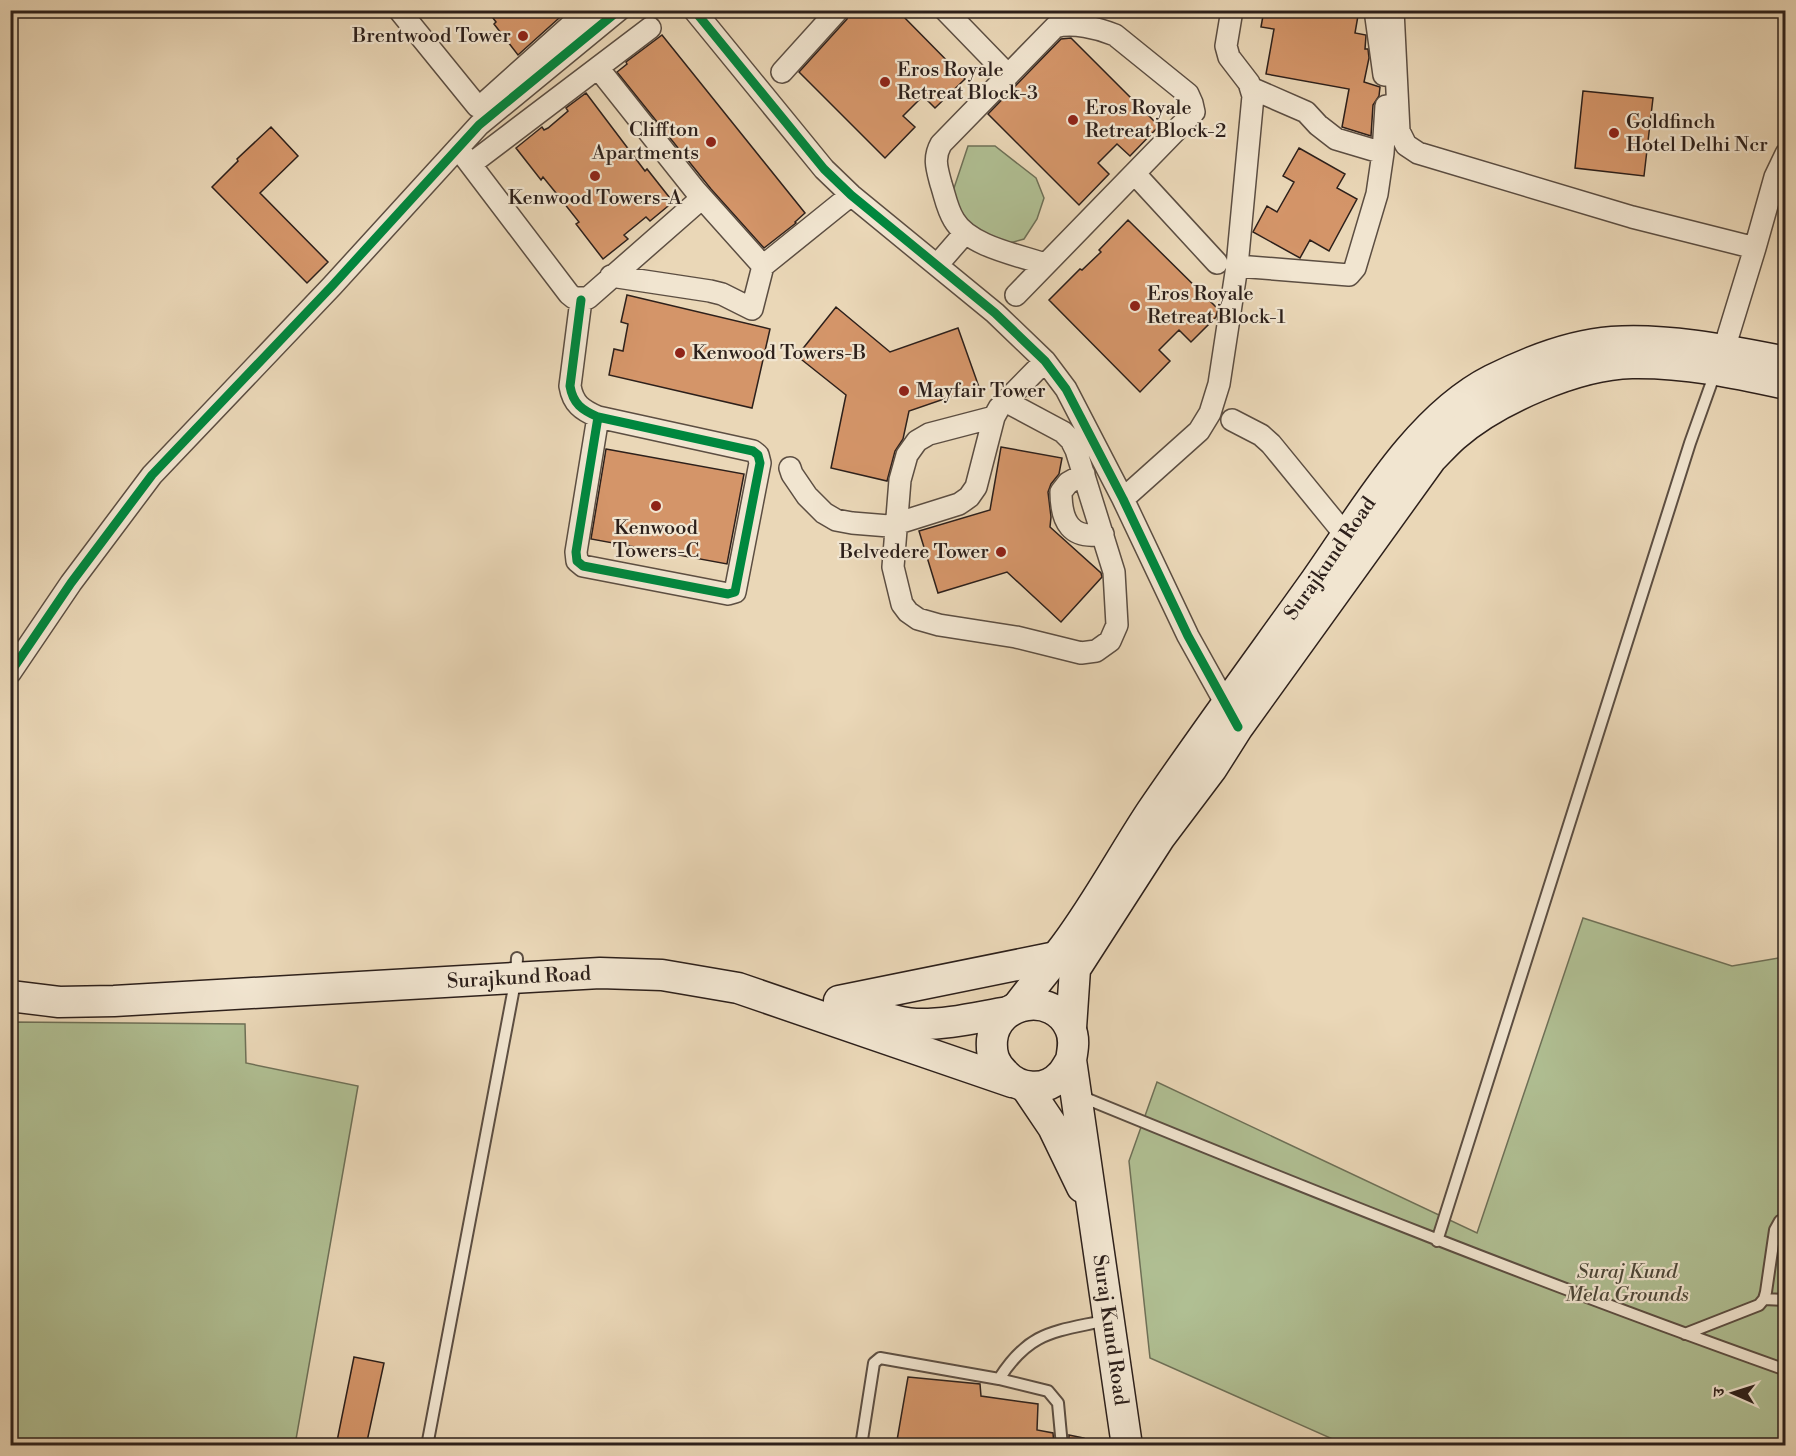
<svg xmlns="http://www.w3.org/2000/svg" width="1796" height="1456" font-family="'Libre Bodoni','Noto Serif Devanagari',serif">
	<rect width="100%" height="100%" fill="#ead7b7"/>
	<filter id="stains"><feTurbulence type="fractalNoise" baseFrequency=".00333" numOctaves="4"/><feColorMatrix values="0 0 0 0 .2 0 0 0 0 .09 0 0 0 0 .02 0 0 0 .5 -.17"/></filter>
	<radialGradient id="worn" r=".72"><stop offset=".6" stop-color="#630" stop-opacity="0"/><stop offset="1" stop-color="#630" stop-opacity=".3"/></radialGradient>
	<path fill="#b0bf93" stroke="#6e7057" stroke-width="1.5" d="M968 146H995L1036 178 1044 198 1037 219 1024 239 1006 244 958 221 953 191Z
		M1583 918 1732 966 1785 957V1445H1346L1150 1358 1129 1161 1157 1082 1477 1233Z
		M11 1022 245 1024 246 1063 358 1086 295 1445H11Z"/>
	<path fill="#d49569" stroke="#2d201b" stroke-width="1.5" d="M487 10H568L518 55 494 24 496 22Z
		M850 10H897L965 79 935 108 923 96 903 116 915 127 885 158 799 72 847 19Z
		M1264 10H1359L1355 33 1366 35 1365 49H1368L1369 58 1364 82 1380 87 1379 96 1373 105 1371 136 1342 127 1349 89 1266 74 1274 29 1261 27Z
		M662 35 805 213 795 222 796 223 764 248 711 189 617 72 627 64 626 62Z
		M1071 38 1159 126 1130 156 1117 144 1098 163 1109 174 1079 205 988 114 1061 39Z
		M1583 91 1653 98 1644 176 1575 168Z
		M586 93 645 171 647 169 673 202 650 221 646 217 624 235 628 239 603 259 576 224 579 222 556 193 543 177 541 180 516 148 542 127 544 130 548 128 568 111 566 108Z
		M271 127 298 156 260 193 328 262 307 283 212 187 238 161 237 159Z
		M1299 148 1345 174 1337 188 1357 199 1329 251 1310 240 1300 258 1253 232 1267 206 1277 212 1294 182 1283 176Z
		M1128 220 1218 309 1216 317 1191 342 1179 330 1159 350 1170 361 1140 392 1049 300 1080 269 1082 270 1101 252 1099 250Z
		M627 295 770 329 752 408 609 375 614 349 623 351 628 324 621 322Z
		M836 307 890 352 958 328 979 387 909 411 903 439 895 451 887 481 831 468 846 395 797 356Z
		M1001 447 1062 458 1059 474 1051 484 1048 492 1051 517 1050 527 1101 573 1102 577 1061 622 1007 572 938 593 919 531 990 510Z
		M606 449 744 474 727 564 591 539Z
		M354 1357 384 1363 366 1446H336Z
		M908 1377 980 1384 981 1396 1038 1404 1037 1430 1053 1433 1054 1446H896Z
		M1069 1435 1084 1438 1083 1446H1069Z"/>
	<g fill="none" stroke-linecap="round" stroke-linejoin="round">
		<g stroke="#5c4e42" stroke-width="14">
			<path id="lane" d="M1080 1096C1314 1192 1547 1285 1786 1370
				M1437 1241 1690 443 1715 373
				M1764 1299 1786 1300
				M1685 1334 1759 1305 1764 1299 1766 1292 1775 1230 1780 1221 1786 1220
				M999 1379C1030 1330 1055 1332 1107 1320
				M427 1446 516 977 517 958
				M861 1446 874 1363 880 1358 999 1379 1048 1391 1058 1403 1062 1446"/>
		</g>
		<g stroke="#5c4e42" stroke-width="24">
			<path id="street" d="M399 10 477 106 482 105 588 10
				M694 10 824 169 851 195 995 313 1045 361 1066 389 1123 499 1188 636 1232 715
				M945 10 1008 75
				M1375 10 1384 75
				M1393 10 1399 131 1406 145 1418 153 1632 217 1755 248
				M598 68 695 190 763 266
				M782 72 838 10
				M1251 88 1306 112 1318 125 1336 139 1383 153
				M458 148 569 294 574 298H588L702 198
				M471 164 650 28
				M1135 174 1217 263
				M938 264 965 233
				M1237 266 1349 275 1355 268 1377 194 1383 153 1386 106
				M611 276 710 291 722 294 752 309 763 266 851 195
				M1016 295 1194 112 1192 103 1188 94 1115 35C1098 28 1072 22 1055 27L941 144C933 158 937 169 941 184 945 196 947 209 954 220 969 246 1018 255 1045 264
				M581 300 570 386C573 404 582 410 598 417L753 451 758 455 760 463 735 592 728 594 583 566 577 561 576 552 598 417
				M1720 362 1755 248 1775 177 1786 154
				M994 417 929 434 917 441 907 455 900 480 893 567 902 604 908 612 918 619 939 625 1016 637 1081 653 1096 651 1110 641 1117 625 1114 572 1076 450 1071 440 1063 432 1005 401
				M1232 420 1261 435 1271 444 1347 537
				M790 468 792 474 807 496 824 513 836 520 852 523 889 526 959 504 969 497 976 487 994 417 999 408 1045 361
				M1084 474 1068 483 1061 492C1061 522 1071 540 1103 534
				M1123 499 1199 431 1210 413 1219 384 1237 266 1253 96 1249 83 1229 57 1226 46 1232 10
				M10 673 71 583 152 475 332 286 479 125 619 10"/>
		</g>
		<g stroke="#2d201b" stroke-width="33">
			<g id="secondary">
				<path id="s1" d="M10 996 59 1002 114 1001 600 973 662 975 738 988 1012 1082"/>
				<path d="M839 1001 1056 957"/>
				<path id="s2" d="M1018 1006C1033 986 1050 966 1065 946 1097 903 1122 856 1151 812 1205 733 1261 657 1316 580 1364 512 1417 418 1492 380 1528 362 1571 345 1612 342 1669 338 1730 351 1786 362"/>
				<path d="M854 1007C873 1014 896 1023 916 1024 947 1025 978 1017 1008 1012"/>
				<path d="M1071 1028 1075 969 1160 837 1212 768 1238 727 1431 459C1439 451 1446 443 1454 436 1495 400 1577 364 1632 363 1684 362 1736 373 1786 384"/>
				<path id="s3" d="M1071 1060C1068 1065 1065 1071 1061 1075 1045 1093 1018 1089 1004 1073 994 1063 991 1054 992 1040 996 1000 1054 991 1070 1028 1075 1038 1073 1049 1071 1060L1127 1446"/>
				<path d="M1026 1087 1053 1127 1082 1187"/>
			</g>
		</g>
		<use href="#lane" stroke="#f1e5d0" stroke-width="10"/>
		<use href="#street" stroke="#f1e5d0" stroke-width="21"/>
		<use href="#secondary" stroke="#f1e5d0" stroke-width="30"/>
		<g stroke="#f1e5d0" stroke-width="13">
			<path id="cycleway" d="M694 10 824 169 851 195 995 313 1045 361 1066 389 1123 499 1188 636 1238 727
				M581 300 570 386C573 404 582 410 598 417L753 451 758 455 760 463 735 592 728 594 583 566 577 561 576 552 598 417
				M10 673 71 583 152 475 332 286 479 125 619 10"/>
		</g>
		<use href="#cycleway" stroke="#00873e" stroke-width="9"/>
	</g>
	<g fill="#8f2418" stroke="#f1e5d0" stroke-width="2">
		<circle cx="523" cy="36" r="6"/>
		<circle cx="885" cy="82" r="6"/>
		<circle cx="1073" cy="120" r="6"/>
		<circle cx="1614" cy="133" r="6"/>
		<circle cx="711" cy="142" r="6"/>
		<circle cx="595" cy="176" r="6"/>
		<circle cx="1135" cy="306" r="6"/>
		<circle cx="680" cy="353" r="6"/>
		<circle cx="904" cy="391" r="6"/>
		<circle cx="656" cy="506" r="6"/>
		<circle cx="1001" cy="552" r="6"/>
	</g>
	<g text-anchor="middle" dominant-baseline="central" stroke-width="4.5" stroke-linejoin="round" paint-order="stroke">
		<g font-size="20" fill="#2d201b" stroke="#f1e5d0" text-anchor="start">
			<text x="511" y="36" text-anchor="end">Brentwood Tower</text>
			<text x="897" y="70">Eros Royale<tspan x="897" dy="23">Retreat Block-3</tspan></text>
			<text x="1085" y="108">Eros Royale<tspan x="1085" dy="23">Retreat Block-2</tspan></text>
			<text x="1626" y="122">Goldfinch<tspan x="1626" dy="23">Hotel Delhi Ncr</tspan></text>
			<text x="699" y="130" text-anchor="end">Cliffton<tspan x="699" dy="23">Apartments</tspan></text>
			<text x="595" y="198" text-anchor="middle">Kenwood Towers-A</text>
			<text x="1147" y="294">Eros Royale<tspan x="1147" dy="23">Retreat Block-1</tspan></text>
			<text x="692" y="353">Kenwood Towers-B</text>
			<text x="916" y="391">Mayfair Tower</text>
			<text x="656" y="528" text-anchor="middle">Kenwood<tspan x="656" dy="23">Towers-C</tspan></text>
			<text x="989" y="552" text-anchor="end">Belvedere Tower</text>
		</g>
		<g font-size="20" fill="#2d201b" stroke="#f1e5d0">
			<text stroke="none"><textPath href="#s2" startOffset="546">Surajkund Road</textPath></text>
			<text stroke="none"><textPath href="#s1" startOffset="510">Surajkund Road</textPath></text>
			<text stroke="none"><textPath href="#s3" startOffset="530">Suraj Kund Road</textPath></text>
		</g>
		<g font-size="20" font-style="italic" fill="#4e4839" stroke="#f1e5d0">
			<text x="1627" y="1272">Suraj Kund<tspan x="1627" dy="23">Mela Grounds</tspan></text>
		</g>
	</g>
	<rect width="1796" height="1456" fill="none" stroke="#ead7b7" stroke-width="36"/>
	<rect x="12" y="12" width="1772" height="1432" fill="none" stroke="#2d201b" stroke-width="3"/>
	<rect x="18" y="18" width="1760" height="1420" fill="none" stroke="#2d201b" stroke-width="1.5"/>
	<g transform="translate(1733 1393) rotate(273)" stroke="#f1e5d0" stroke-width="4.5" paint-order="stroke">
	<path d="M0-4.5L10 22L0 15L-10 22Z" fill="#2d201b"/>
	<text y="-9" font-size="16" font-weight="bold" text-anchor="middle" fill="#2d201b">उ</text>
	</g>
	<rect width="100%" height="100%" filter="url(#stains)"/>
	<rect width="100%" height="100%" fill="url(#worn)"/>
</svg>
